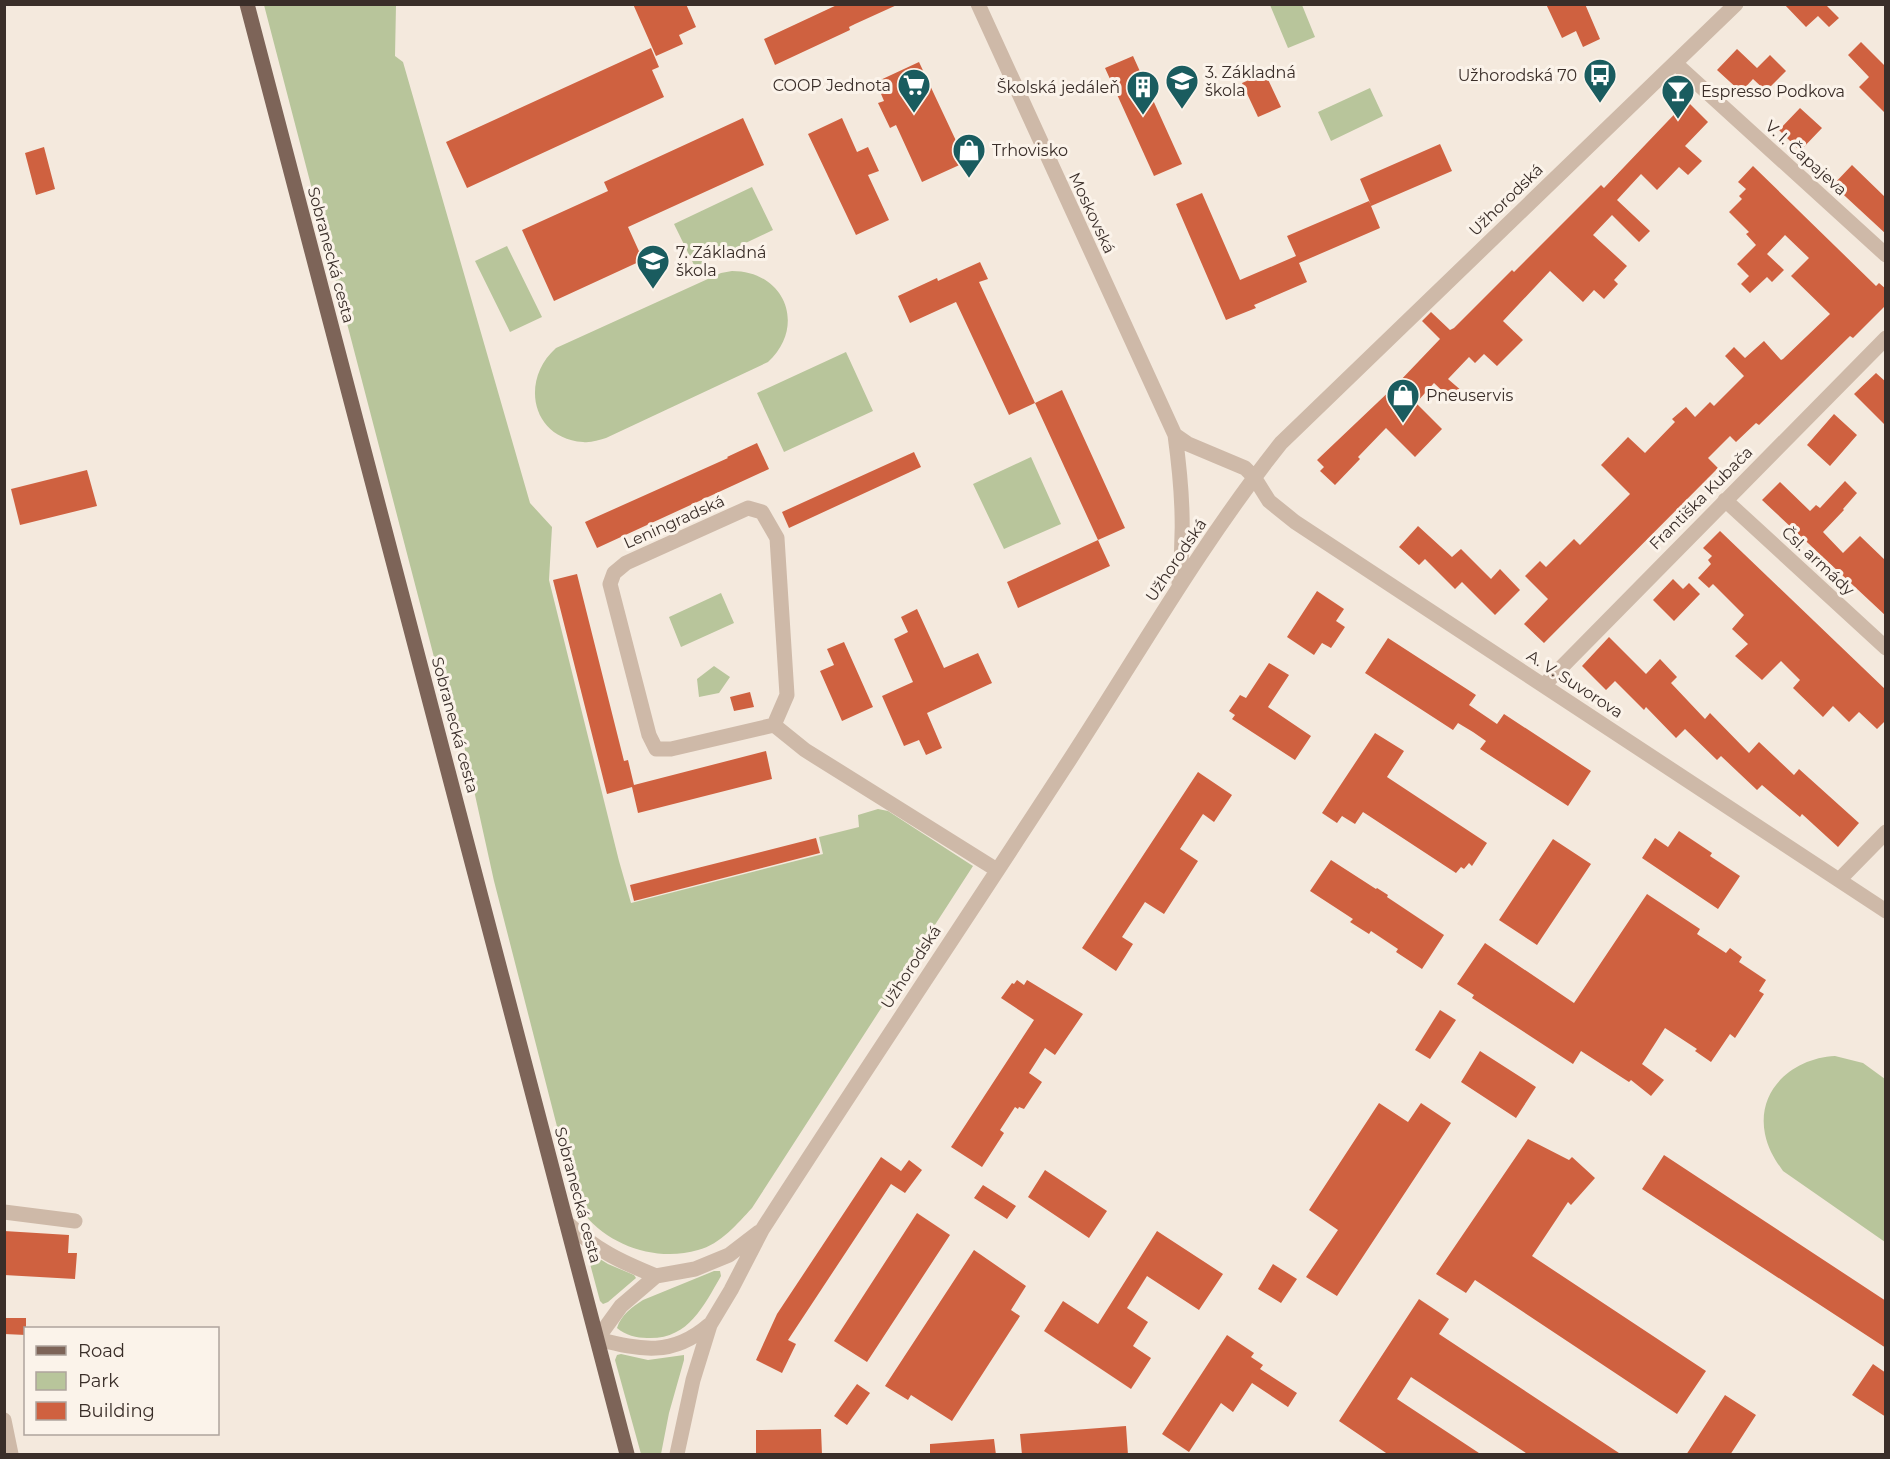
<svg xmlns="http://www.w3.org/2000/svg" width="1890" height="1459" font-family="Montserrat,sans-serif">
	<rect width="100%" height="100%" fill="#f4e9dd"/>
	<path fill="#b8c59b" d="M264 5H396L395 56 403 62 530 503 552 527 549 580 619 861 631 903 823 854 819 837 859 827 858 815 878 809 888 811 973 866 752 1208C737 1224 721 1244 698 1250 659 1262 611 1247 585 1215 578 1206 575 1191 571 1181L494 881 460 727 441 684Z
		M1270 5H1302L1315 37 1288 48Z
		M1370 88 1383 116 1331 141 1318 112Z
		M752 187 773 230 695 267 674 224Z
		M507 246 542 317 510 332 475 261Z
		M732 271C785 271 807 326 768 362L606 438C598 440 591 443 583 442 531 438 520 380 556 348L721 273Z
		M846 352 873 411 784 452 757 393Z
		M1031 457 1061 524 1004 549 973 484Z
		M721 593 734 623 681 647 669 617Z
		M714 666 730 677 719 693 699 697 697 679Z
		M1835 1056 1863 1063 1885 1079V1242L1783 1171C1775 1160 1768 1149 1765 1134 1756 1089 1794 1058 1835 1056Z
		M590 1256H595L608 1264 634 1275 636 1278 608 1302 603 1304 600 1301 589 1260Z
		M714 1271H720L721 1276C703 1307 688 1340 647 1338 637 1338 625 1335 617 1328 621 1315 632 1307 643 1300Z
		M621 1354 648 1360 684 1355V1360L669 1413 661 1454H641L615 1360 617 1355Z"/>
	<path fill="#cf6140" d="M633 4H686L696 27 679 35 683 44 656 56Z
		M839 4H899L855 24 849 27 850 30 775 65 764 39Z
		M1546 4H1585L1600 39 1583 47 1576 31 1562 38Z
		M1784 4H1829L1827 6 1839 18 1829 27 1818 16 1806 27Z
		M1861 42 1886 67V114L1859 87 1869 77 1848 55Z
		M651 48 659 67 652 70 664 97 467 188 446 142Z
		M1737 49 1757 68 1770 55 1786 71 1766 91 1753 79 1741 92 1717 70Z
		M1133 56 1182 164 1154 176 1105 68Z
		M919 62 966 162 922 182 896 125 890 128 878 103 884 101 876 82Z
		M1265 73 1281 107 1258 117 1242 83Z
		M1687 101 1708 122 1685 146 1702 161 1688 175 1679 167 1657 190 1641 174 1617 200 1650 231 1639 242 1612 215 1593 235 1627 266 1614 280 1618 284 1604 299 1594 290 1583 302 1550 271 1503 321 1523 340 1497 366 1484 354 1475 363 1469 357 1448 379 1463 392 1454 402 1434 383 1416 403 1442 429 1415 457 1386 428 1358 457 1360 459 1335 485 1320 471 1324 467 1317 460 1397 384 1440 339 1422 321 1431 312 1450 330 1454 328 1512 270 1514 272 1601 185 1604 188Z
		M1800 108 1822 128 1800 151 1779 130Z
		M743 118 764 165 628 227 643 260 554 301 522 230 608 191 604 182Z
		M842 118 857 152 868 147 879 171 868 175 889 220 856 235 808 134Z
		M1440 144 1452 171 1371 206 1380 228 1299 263 1307 282 1254 305 1256 308 1226 320 1176 204 1202 193 1240 280 1296 256 1287 236 1369 201 1371 205 1360 179Z
		M44 147 55 189 36 195 25 153Z
		M1852 165 1886 198V234L1833 185Z
		M1753 166 1876 286 1879 283 1886 289V305L1853 338 1850 336 1759 425 1756 423 1736 442 1730 436 1708 458 1718 468 1544 643 1524 624 1548 599 1525 576 1540 561 1546 567 1574 539 1580 545 1630 494 1601 465 1628 437 1645 453 1675 422 1672 419 1686 407 1695 417 1710 402 1714 406 1744 376 1725 356 1734 347 1745 358 1764 341 1781 360 1783 359 1830 314 1791 276 1809 258 1785 235 1767 254 1784 270 1772 282 1767 277 1750 293 1741 284 1749 276 1737 264 1756 245 1746 234 1749 232 1729 212 1742 199 1739 196 1746 189 1738 182Z
		M980 262 988 279 979 282 1035 403 1009 415 956 302 910 323 898 296 937 278 938 281Z
		M1876 373 1886 382V426L1854 394Z
		M1062 390 1125 528 1098 540 1035 403Z
		M1834 414 1857 435 1830 466 1807 445Z
		M757 443 769 469 597 548 585 522 728 458 727 457Z
		M914 452 921 467 789 528 782 512Z
		M87 470 97 506 20 525 11 489Z
		M1845 481 1857 493 1843 509 1844 510 1823 532 1843 553 1860 536 1886 561V616L1762 500 1780 482 1810 511 1816 505 1820 508Z
		M1418 526 1452 557 1461 549 1491 579 1500 569 1520 590 1495 615 1462 582 1455 589 1425 559 1419 565 1399 547Z
		M1720 531 1886 690V720L1877 729 1859 712 1849 722 1833 706 1823 717 1793 688 1800 680 1781 661 1762 680 1735 656 1748 644 1732 629 1744 615 1713 584 1709 588 1698 578 1711 564 1708 560 1712 556 1703 548Z
		M1098 540 1110 566 1018 608 1007 582Z
		M577 574 624 761 628 760 634 785 766 751 772 779 638 813 632 787 607 794 553 580Z
		M1673 579 1683 589 1689 583 1700 594 1674 621 1653 600Z
		M1317 591 1344 609 1336 621 1345 627 1331 648 1322 643 1314 655 1287 637Z
		M917 609 944 668 978 653 992 683 927 713 942 748 926 755 919 740 904 746 882 696 913 682 894 639 908 632 901 617Z
		M1609 637 1646 674 1660 659 1677 677 1671 683 1705 719 1710 713 1749 753 1759 742 1794 775 1799 769 1859 823 1838 847 1802 814 1800 817 1762 785 1757 790 1721 756 1717 760 1685 729 1676 738 1646 707 1644 710 1615 681 1606 690 1582 666Z
		M1388 638 1476 695 1469 705 1497 724 1504 714 1591 771 1568 806 1480 749 1486 741 1473 732 1458 723 1453 730 1365 673Z
		M844 642 873 707 842 721 820 671 834 665 827 649Z
		M1269 663 1289 675 1268 707 1311 736 1295 760 1232 719 1235 715 1229 711 1240 695 1246 698Z
		M750 692 754 707 734 711 730 697Z
		M1375 733 1404 751 1387 777 1487 843 1472 866 1469 863 1464 869 1461 867 1456 873 1363 812 1355 824 1342 816 1337 823 1322 813Z
		M1198 772 1232 795 1214 822 1203 814 1180 849 1198 861 1164 914 1145 902 1122 937 1133 944 1116 971 1082 948Z
		M1679 831 1712 853 1710 856 1740 876 1718 909 1642 858 1655 838 1668 847Z
		M816 838 820 853 634 901 630 885Z
		M1553 839 1591 864 1537 945 1499 920Z
		M1331 860 1376 889 1377 888 1388 895 1387 897 1444 935 1422 969 1396 952 1398 949 1371 931 1369 934 1350 922 1353 919 1310 891Z
		M1647 894 1700 929 1697 934 1726 953 1730 948 1742 957 1739 962 1766 980 1759 991 1764 994 1735 1038 1730 1034 1711 1062 1695 1051 1697 1049 1665 1028 1642 1064 1664 1080 1651 1096 1631 1080 1629 1082 1581 1051 1573 1064 1472 998 1474 995 1457 984 1485 943 1574 1003Z
		M1017 980 1024 985 1027 980 1083 1014 1055 1055 1045 1048 1029 1073 1042 1082 1024 1109 1019 1107 1018 1109 1015 1107 1000 1130 1004 1133 982 1167 951 1147 1034 1020 1001 998 1012 983 1014 984Z
		M1440 1010 1456 1020 1430 1059 1415 1050Z
		M1480 1051 1536 1087 1516 1118 1461 1082Z
		M1379 1103 1408 1122 1421 1103 1451 1123 1337 1296 1306 1277 1338 1230 1309 1210Z
		M1528 1139 1569 1160 1572 1157 1595 1178 1571 1205 1568 1202 1532 1256 1706 1371 1677 1414 1475 1280 1466 1293 1436 1274Z
		M1664 1155 1886 1301V1348L1642 1189Z
		M881 1157 901 1171 909 1160 922 1170 905 1193 891 1184 788 1340 796 1344 782 1373 756 1360 777 1314Z
		M1045 1170 1107 1211 1089 1238 1028 1197Z
		M983 1185 1016 1206 1007 1219 974 1198Z
		M917 1213 950 1235 867 1362 834 1341Z
		M4 1231 69 1235 68 1253H77L75 1279 4 1275Z
		M1157 1231 1223 1274 1199 1310 1147 1276 1127 1308 1148 1322 1133 1346 1151 1358 1131 1389 1044 1331 1063 1301 1098 1324Z
		M974 1250 1026 1286 1011 1310 1020 1316 952 1421 911 1395 908 1400 885 1386Z
		M1273 1264 1297 1279 1281 1303 1258 1289Z
		M1419 1299 1449 1319 1439 1334 1622 1455H1529L1411 1377 1397 1399 1482 1455H1389L1339 1421Z
		M4 1318H26V1335L4 1334Z
		M1227 1335 1254 1353 1251 1357 1263 1365 1260 1369 1297 1393 1288 1407 1252 1383 1233 1412 1221 1403 1189 1452 1162 1434Z
		M1873 1364 1886 1373V1417L1852 1395Z
		M857 1384 870 1393 847 1425 834 1416Z
		M1725 1395 1756 1415 1730 1455H1686Z
		M1126 1426 1128 1455H1022L1020 1434Z
		M821 1429 822 1455H756V1430Z
		M994 1439 996 1455H930V1444Z"/>
	<g fill="none" stroke-linecap="round" stroke-linejoin="round">
		<path stroke="#ceb9a8" stroke-width="15" d="M978 4 1175 435C1182 486 1185 531 1179 583
			M1675 63 1886 255
			M1175 435 1188 444 1245 468 1254 477 1269 501 1295 522 1886 911
			M1725 500 1886 648
			M748 508 762 512 777 538 787 695 774 725 671 749H656L649 735 610 584 614 573 626 563Z
			M1544 685 1886 338
			M774 725 805 750 997 870
			M1839 880 1886 832
			M4 1212 75 1221
			M566 1222C596 1250 619 1261 656 1276
			M709 1325C672 1357 641 1350 597 1339L621 1306 656 1276 695 1269 729 1255 759 1232
			M4 1420 11 1454
			M677 1454 693 1380 710 1325 731 1290 762 1230C861 1076 963 924 1063 770 1135 660 1199 546 1281 443L1736 4"/>
		<path stroke="#7d6458" stroke-width="15" d="M247 4 627 1454"/>
	</g>
	<defs>
		<g id="bus-pin" transform="scale(1.725)"><path d="M0 17L-7.5 6A9.5 9.5 0 1 1 7.5 6Z" fill="#1a5c5f" stroke="#fbf3ea"/><path d="M-5-6H5V4H4V6H2V4H-2V6H-4V4H-5ZM-3.5-4V0h7V-4ZM-3.5 1.2v1.5H-2V1.2ZM2 1.2v1.5H3.5V1.2Z" fill="#fff"/></g>
		<g id="school-pin" transform="scale(1.725)"><path d="M0 17L-7.5 6A9.5 9.5 0 1 1 7.5 6Z" fill="#1a5c5f" stroke="#fbf3ea"/><path d="M0-5L7-2L0 1L-7-2ZM-4 1L0 2.5L4 1V4Q0 6-4 4Z" fill="#fff"/></g>
		<g id="supermarket-pin" transform="scale(1.725)"><path d="M0 17L-7.5 6A9.5 9.5 0 1 1 7.5 6Z" fill="#1a5c5f" stroke="#fbf3ea"/><path d="M-6-5.5h2.5l.6 2H6L4.5 2H-2.5L-4.4-4H-6ZM-1.5 3.2a1.3 1.3 0 1 0 .1 0ZM3 3.2a1.3 1.3 0 1 0 .1 0Z" fill="#fff"/></g>
		<g id="building-pin" transform="scale(1.725)"><path d="M0 17L-7.5 6A9.5 9.5 0 1 1 7.5 6Z" fill="#1a5c5f" stroke="#fbf3ea"/><path d="M-4-6H4V6H1V3H-1V6H-4ZM-2.5-4.3h1.7v1.8h-1.7ZM.8-4.3h1.7v1.8H.8ZM-2.5-1h1.7V.8h-1.7ZM.8-1h1.7V.8H.8Z" fill="#fff"/></g>
		<g id="bar-pin" transform="scale(1.725)"><path d="M0 17L-7.5 6A9.5 9.5 0 1 1 7.5 6Z" fill="#1a5c5f" stroke="#fbf3ea"/><path d="M-6-5H6L.8 .8V4.5H3.5V6h-7V4.5H-.8V.8Z" fill="#fff"/></g>
		<g id="shop-pin" transform="scale(1.725)"><path d="M0 17L-7.5 6A9.5 9.5 0 1 1 7.5 6Z" fill="#1a5c5f" stroke="#fbf3ea"/><path d="M-5-2.5h2.3a2.7 3.5 0 0 1 5.4 0H5L5.5 6h-11ZM-1.5-2.5h3a1.5 2.3 0 0 0-3 0Z" fill="#fff"/></g>
	</defs>
	<g fill-rule="evenodd">
		<use href="#bus-pin" x="1600" y="75"/>
		<use href="#school-pin" x="1182" y="81"/>
		<use href="#supermarket-pin" x="914" y="85"/>
		<use href="#building-pin" x="1143" y="87"/>
		<use href="#bar-pin" x="1678" y="91"/>
		<use href="#shop-pin" x="969" y="150"/>
		<use href="#school-pin" x="653" y="261"/>
		<use href="#shop-pin" x="1403" y="395"/>
	</g>
	<g text-anchor="middle" dominant-baseline="central" stroke-width="6" stroke-linejoin="round" paint-order="stroke">
		<g font-size="16" fill="#3a2e29" stroke="#fbf3ea" text-anchor="start">
			<text x="1205" y="72">3. Základná<tspan x="1205" dy="18">škola</tspan></text>
			<text x="1577" y="75" text-anchor="end">Užhorodská 70</text>
			<text x="891" y="85" text-anchor="end">COOP Jednota</text>
			<text x="1120" y="87" text-anchor="end">Školská jedáleň</text>
			<text x="1701" y="91">Espresso Podkova</text>
			<text x="992" y="150">Trhovisko</text>
			<text x="676" y="252">7. Základná<tspan x="676" dy="18">škola</tspan></text>
			<text x="1426" y="395">Pneuservis</text>
		</g>
		<g font-size="16" fill="#3a2e29" stroke="#fbf3ea">
			<text transform="translate(1806 158) rotate(42)">V. I. Čapajeva</text>
			<text transform="translate(1506 200) rotate(-44)">Užhorodská</text>
			<text transform="translate(1092 213) rotate(65)">Moskovská</text>
			<text transform="translate(331 255) rotate(75)">Sobranecká cesta</text>
			<text transform="translate(1701 498) rotate(-45)">Františka Kubača</text>
			<text transform="translate(674 522) rotate(-24)">Leningradská</text>
			<text transform="translate(1176 560) rotate(-56)">Užhorodská</text>
			<text transform="translate(1818 561) rotate(43)">Čsl. armády</text>
			<text transform="translate(1575 684) rotate(33)">A. V. Suvorova</text>
			<text transform="translate(455 725) rotate(75)">Sobranecká cesta</text>
			<text transform="translate(911 967) rotate(-57)">Užhorodská</text>
			<text transform="translate(578 1195) rotate(75)">Sobranecká cesta</text>
		</g>
	</g>
	<rect width="1890" height="1459" fill="none" stroke="#3a2e29" stroke-width="12"/>
	<rect x="24" y="1327" width="195" height="108" fill="#fbf3ea" stroke="#aea49d" stroke-width="1.5"/>
	<rect x="36" y="1346" width="30" height="9" fill="#7d6458" stroke="#aea49d" stroke-width="1.5"/>
	<text x="78" y="1357" font-size="18" fill="#3a2e29">Road</text>
	<rect x="36" y="1372" width="30" height="18" fill="#b8c59b" stroke="#aea49d" stroke-width="1.5"/>
	<text x="78" y="1387" font-size="18" fill="#3a2e29">Park</text>
	<rect x="36" y="1402" width="30" height="18" fill="#cf6140" stroke="#aea49d" stroke-width="1.5"/>
	<text x="78" y="1417" font-size="18" fill="#3a2e29">Building</text>
</svg>
